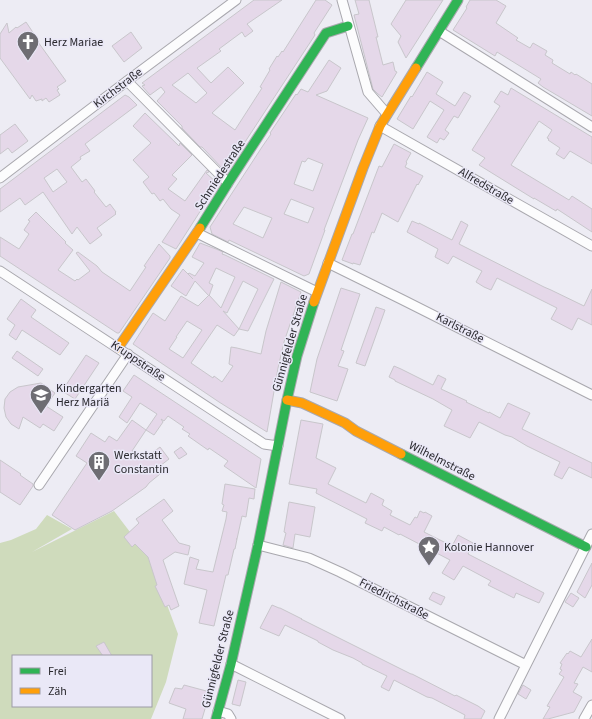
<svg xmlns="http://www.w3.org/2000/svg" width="592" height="719" font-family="'Source Sans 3',sans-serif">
	<rect width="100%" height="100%" fill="#edecf4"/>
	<path fill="#cfdbbc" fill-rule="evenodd" d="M114 511 149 557 178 634 166 682 151 719H0V543L11 540 36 529 47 515 72 529 32 552ZM13 656H151V706H13Z"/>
	<path fill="#e5d8e9" stroke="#c8c6cb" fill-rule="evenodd" d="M254 0H282L247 24 253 31 245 37 242 32 219 49 221 51 197 68 211 83 228 67 244 83 212 113 235 130 262 88 260 87 270 70 269 69 277 56 278 57 282 51 283 52 316 0H325L332 5 314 33 315 35 228 168 223 169 202 147H200L182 128V126L157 101 165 92 161 87 150 95 142 86 145 85 142 83ZM188 73 207 93 196 103 172 85Z
		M355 0H369L378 37H376L383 65 393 62 395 71 397 72 382 97 378 94 373 89 372 85 354 15 359 14Z
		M406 0H443L406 58 398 42 401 36 391 24Z
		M470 0H496L506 6 496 23 518 38 516 40 530 48 533 43 547 51 545 55 553 60 552 63 570 74 571 72 575 75 576 74 592 84V116L543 87 538 83 541 79 497 52 495 56 453 30 467 8 466 7Z
		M26 22 34 34 33 35 66 81 57 87 59 89 57 90 60 95 49 102 46 98 42 101V99L36 101 32 95 30 99 0 58V34L7 23 9 33 16 27 17 28Z
		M131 32 142 48 124 62 112 46Z
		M329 60 341 68 327 91 316 95 368 118 358 140 324 230H325L309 274 304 276 229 240 228 242 212 234 210 227 262 147 271 134 270 133 296 94 297 95 301 89 308 92ZM308 158 323 164 313 191 294 184 302 161 305 162ZM291 199 314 208 308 223 284 214ZM244 207 272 218 263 238 233 224Z
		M427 72 443 82 436 94 455 106 464 92 471 96 458 118 454 116 445 130 449 133 444 140 440 138 437 143 427 137 444 110 430 101 413 129 397 119 411 96 412 97Z
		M511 88 592 137V164L570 151 564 159 556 154 560 148 548 140 549 139 547 138 552 130 539 121 511 165 569 200 572 196 592 209V232L557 209 556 211 534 198V199L479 165 485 158 472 150 500 106 494 102 501 91 508 95Z
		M125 95 129 97 137 105 85 144 90 151 80 157 81 159 71 167 82 182 86 179 95 191 94 192 106 207 110 204 116 212 115 213 116 214 97 228 102 235 90 244 77 227 72 234 43 192 25 205 20 198 0 212V189ZM57 169 67 182 53 192 44 178Z
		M145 113 179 146 180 143 192 155 172 175 177 179 168 189 185 201 207 170 209 172 206 173 217 183V185L176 249 162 242 180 215 171 209 163 199 160 201 154 193 152 194 143 182 149 177 133 160 151 143 133 126Z
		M15 124 28 141 12 153 8 148 0 154V135Z
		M394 144 411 153 406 162 407 163 405 167 423 176 418 185 417 184 398 222 382 213 374 233 372 232 360 265 353 263V264L342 260 352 234H353L379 166 382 167Z
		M36 212 66 242 65 243 73 250 58 270 75 281 77 279 78 280 90 271 76 253 78 252 97 266 102 272 130 291 146 267 144 266 159 244 170 256V258L119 333H117L0 256V237L19 249 29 234 24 230 30 221 28 220Z
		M412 221 419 224V223L452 240 461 221 468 225 459 244 544 287 551 290 584 306 592 289V325L578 318 572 330 551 319 557 308 497 278 491 290 484 287 476 282 482 271 453 256 448 264 435 257 438 249 407 232Z
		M200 243 216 249 223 252 222 254 225 255 274 279 248 331 239 329 234 336 217 325 191 363 213 378 214 376 222 382 233 366 229 364 231 347 237 348 261 354 266 331 281 282 301 292 284 342 278 368 267 432 219 402 133 344 153 313 165 321 181 296 198 306 209 295 221 308 235 277 216 268 209 283 213 285 209 296 195 281 186 296 171 286 183 269 193 279 188 274 189 273 195 276 204 263 192 257ZM243 281 258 289 239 329 223 311 227 313ZM187 321 202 330 183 358 169 349 177 337H176Z
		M341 288 360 294 341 350 344 351 338 366 348 369 337 401 310 392 317 359Z
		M21 299 36 310 31 317 69 343 60 355 22 330 16 340 9 335 15 325 7 319Z
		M376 307 385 310 365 366 356 363Z
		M17 351 43 369 38 376 12 358Z
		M86 355 99 363 75 399 62 391Z
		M394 366 401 369 433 385 438 375 446 379 441 389 467 401 466 402 489 413V412L500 418 508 403 530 413 522 429 592 463V478L569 467 562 479 554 475 560 462 527 446 512 437 505 435 479 422 470 438 444 426 452 410 433 399 395 381V380L389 377Z
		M134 375 261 459 256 488 224 466 228 461 209 448 208 450 188 436 190 434 182 429 184 427 168 416 164 421 161 419 163 422 154 435 146 430 132 451 144 459 160 447 169 459 156 469 160 474 149 483 146 487 112 511 75 530 52 515 87 463 76 456 91 433 105 442 109 436 117 441 132 420 146 430 157 414 140 403 127 423 119 417 132 397 123 391Z
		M41 383 55 393 46 406 63 417 54 431 43 424 40 428 23 417 19 429 11 424 6 417 4 408 5 399 10 392 18 387Z
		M301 420 323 424 316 458 336 468 328 484 366 503 371 493 384 500 382 505 392 511 390 515 410 525 415 517 417 518 420 511 424 513 425 512 432 516 424 532 452 546 458 535 473 543 468 554 544 593 539 603 516 593 514 598 488 585 491 581 463 566 454 580 442 573 450 560 400 534 399 535 384 527 382 531 365 523 367 519 316 493 317 489 289 484Z
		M181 447 187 454 179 459 174 452Z
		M0 460 21 474 20 475 33 484V486L20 505 0 492Z
		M225 484 255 489 254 499 249 498 246 517 242 516 237 539H236H237L235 549H234L228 575H226L214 626 199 623 207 590 184 584 190 557 199 560 196 569 213 572 226 519 227 512 222 511 224 505 222 504Z
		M164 499 173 511 162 520 179 543 190 546 188 555 175 552 163 560 179 606 171 610 169 605 165 607 155 586 157 585 148 557 135 544 132 547 124 537 139 523 136 519Z
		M289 502 315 507 310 537 295 534 293 548 283 545 286 533 284 532Z
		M592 563V585L585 598 577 592Z
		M433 592 445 597 441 605 429 599Z
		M571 593 579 598 573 607 565 602Z
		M272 605 279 608H280L302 619H301L411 674H412L455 696 456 695 478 706 485 711 481 719H464L465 715 432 698 427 697 394 680 389 691 381 687 387 676 362 664V663L353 658 333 650 318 642V641L314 639 285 625 279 636 260 628Z
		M592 639V672L583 667 574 683 578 684 573 692 582 697 574 712 548 719H543L550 707 547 706 564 677 559 674 562 670 560 669 562 664 560 663 567 653 568 654 570 651 581 657Z
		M104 642 112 656H103L96 646Z
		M238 680 246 682 240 706 232 704Z
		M184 685 210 692 202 719H183L186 709 169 703 175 688 182 689Z
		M523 685 531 690 526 699 518 694Z"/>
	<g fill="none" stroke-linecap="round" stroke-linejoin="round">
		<g stroke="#a9a8ae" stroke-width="11">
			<path id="street" d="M342 0 368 92 387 114
				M439 31 592 127
				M127 81 228 183
				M380 126 592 246
				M0 178 127 81 236 0
				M197 233 317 292
				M328 263 403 300 592 395
				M0 271 264 444 278 446
				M39 485 128 354
				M258 545 309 558 340 572 526 665
				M231 664 340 719
				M218 711 228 714 231 719
				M499 719 592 534
				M584 719 592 705"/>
		</g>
		<g stroke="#a9a8ae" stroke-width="11">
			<path id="fast" d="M416 68 458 0
				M200 228 228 183 326 33 348 26
				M401 454 586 547
				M216 719 231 664 258 545 287 400 297 356 314 302"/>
		</g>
		<g stroke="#a9a8ae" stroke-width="11">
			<path id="slow" d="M314 302 363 168 380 126 416 68
				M118 348 200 228
				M287 400 302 403 345 423 356 431 401 454"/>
		</g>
		<use href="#street" stroke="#fcfcfd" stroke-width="9"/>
		<use href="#fast" stroke="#30b455" stroke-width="9"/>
		<use href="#slow" stroke="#ff9f0a" stroke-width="9"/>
	</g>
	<defs>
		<g id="church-pin" transform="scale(1.15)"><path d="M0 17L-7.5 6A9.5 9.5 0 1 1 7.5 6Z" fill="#6e6d73" stroke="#eae8f7"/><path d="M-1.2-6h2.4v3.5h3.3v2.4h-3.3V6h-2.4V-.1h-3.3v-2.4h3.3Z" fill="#fff"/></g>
		<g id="school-pin" transform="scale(1.15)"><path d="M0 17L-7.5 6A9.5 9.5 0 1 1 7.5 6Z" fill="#6e6d73" stroke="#eae8f7"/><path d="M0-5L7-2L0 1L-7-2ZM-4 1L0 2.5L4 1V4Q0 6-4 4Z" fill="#fff"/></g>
		<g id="building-pin" transform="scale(1.15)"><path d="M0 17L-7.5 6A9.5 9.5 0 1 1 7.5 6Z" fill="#6e6d73" stroke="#eae8f7"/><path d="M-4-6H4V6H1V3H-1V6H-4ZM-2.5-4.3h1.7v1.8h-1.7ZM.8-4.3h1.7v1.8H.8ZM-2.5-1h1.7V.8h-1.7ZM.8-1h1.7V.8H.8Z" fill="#fff"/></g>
		<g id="sight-pin" transform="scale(1.15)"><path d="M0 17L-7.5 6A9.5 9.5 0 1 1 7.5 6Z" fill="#6e6d73" stroke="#eae8f7"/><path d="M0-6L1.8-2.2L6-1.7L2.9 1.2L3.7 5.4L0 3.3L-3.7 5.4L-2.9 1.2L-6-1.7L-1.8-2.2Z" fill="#fff"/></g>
	</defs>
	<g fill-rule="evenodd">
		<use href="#church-pin" x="28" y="42"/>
		<use href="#school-pin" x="41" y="395"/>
		<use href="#building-pin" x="99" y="462"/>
		<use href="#sight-pin" x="429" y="547"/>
	</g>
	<g text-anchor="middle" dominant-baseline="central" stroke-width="3" stroke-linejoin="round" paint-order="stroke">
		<g font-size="12" fill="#2a292e" stroke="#eae8f7" text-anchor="start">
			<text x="44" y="42">Herz Mariae</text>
			<text x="56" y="388">Kindergarten<tspan x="56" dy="14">Herz Mariä</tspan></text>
			<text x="114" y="455">Werkstatt<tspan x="114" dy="14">Constantin</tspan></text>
			<text x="444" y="547">Kolonie Hannover</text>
		</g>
		<g font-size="12" fill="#2a292e" stroke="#eae8f7">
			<text transform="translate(118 88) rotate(-37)">Kirchstraße</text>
			<text transform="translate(220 175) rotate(-57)">Schmiedestraße</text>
			<text transform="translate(486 186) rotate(30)">Alfredstraße</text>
			<text transform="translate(460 328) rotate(27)">Karlstraße</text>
			<text transform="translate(290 343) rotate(-74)">Günnigfelder Straße</text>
			<text transform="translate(138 361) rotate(34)">Kruppstraße</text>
			<text transform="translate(442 461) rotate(27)">Wilhelmstraße</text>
			<text transform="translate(394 599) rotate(27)">Friedrichstraße</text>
			<text transform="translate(218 659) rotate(-76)">Günnigfelder Straße</text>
		</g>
	</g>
	<rect x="12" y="655" width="140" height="52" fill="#eae8f7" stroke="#9d9ca7"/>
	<rect x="20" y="668" width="20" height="6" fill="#30b455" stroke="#9d9ca7"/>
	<text x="48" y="675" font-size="12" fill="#2a292e">Frei</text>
	<rect x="20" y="688" width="20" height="6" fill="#ff9f0a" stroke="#9d9ca7"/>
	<text x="48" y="695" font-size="12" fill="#2a292e">Zäh</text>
</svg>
